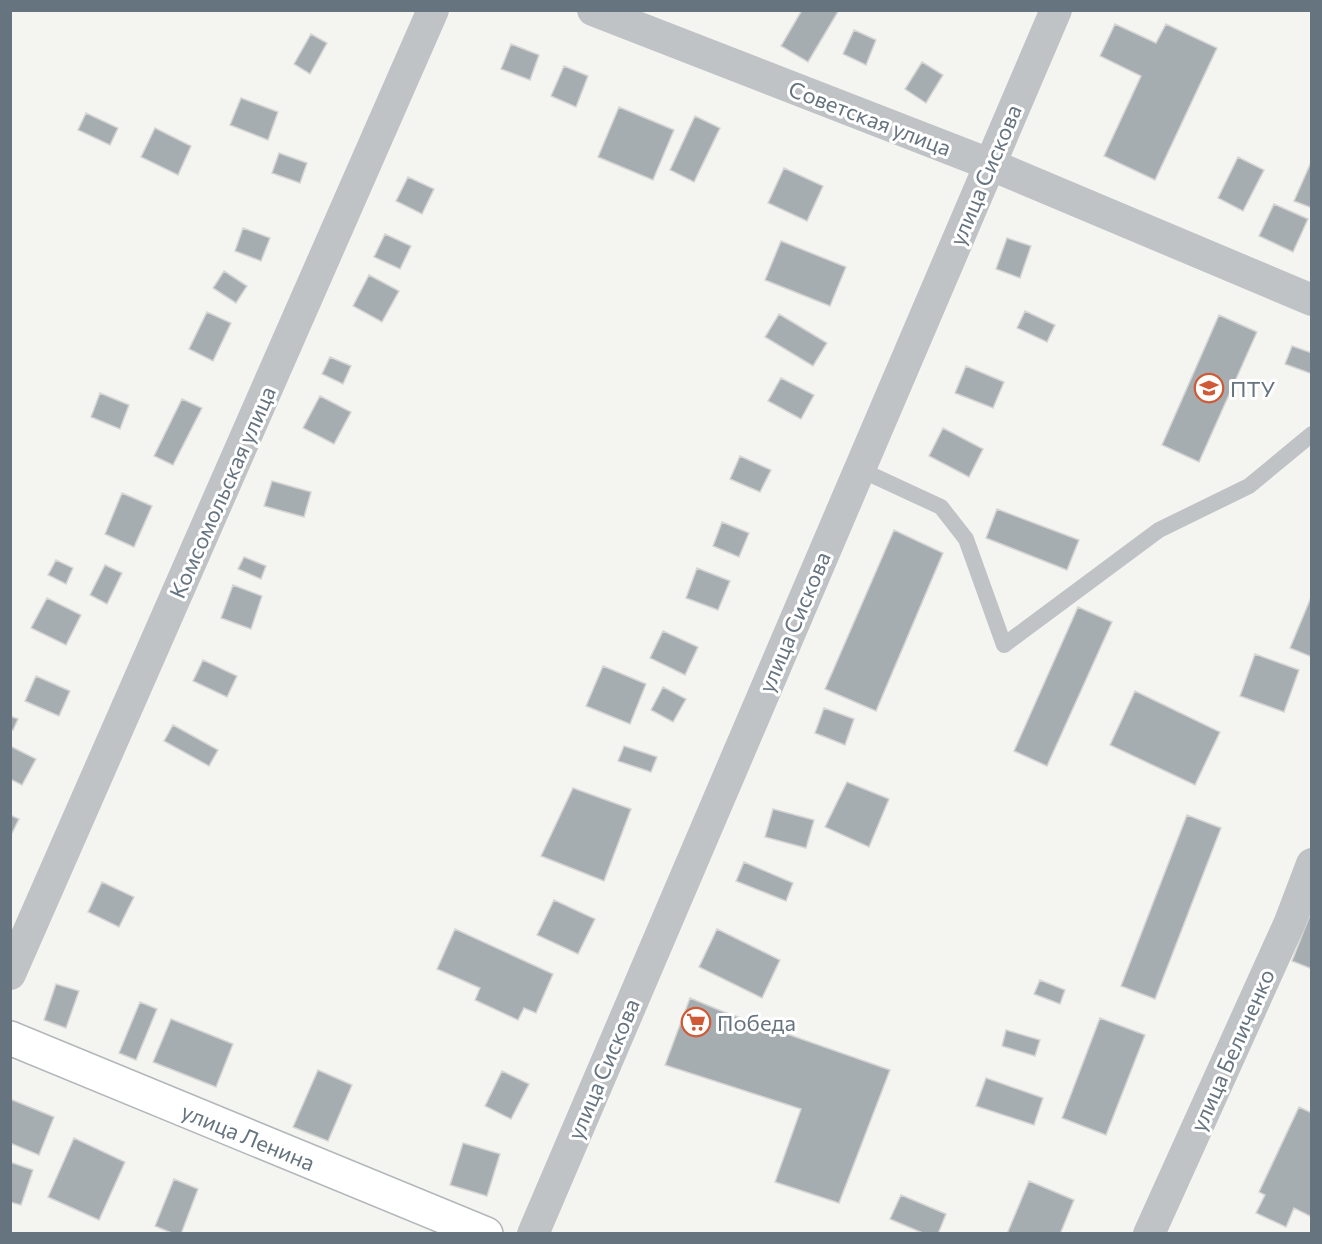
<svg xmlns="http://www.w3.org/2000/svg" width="1322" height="1244" font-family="Commissioner,sans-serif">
	<rect width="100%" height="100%" fill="#f4f4f1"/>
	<path fill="#a6adb1" stroke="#d5d5d4" stroke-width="1.5" d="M802 10H839L808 62 781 46Z
		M1115 24 1156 43 1166 24 1217 48 1155 180 1104 156 1141 76 1100 56Z
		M854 30 876 40 866 65 843 54Z
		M311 34 327 43 310 74 294 64Z
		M511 44 539 55 530 80 501 69Z
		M922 62 943 75 926 103 905 89Z
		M564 66 588 76 576 107 551 96Z
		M241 98 278 112 268 140 230 125Z
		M619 107 674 130 653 180 598 157Z
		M86 113 118 128 110 145 78 130Z
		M695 116 720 128 694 182 670 170Z
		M155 128 191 146 178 175 141 157Z
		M279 153 307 163 300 183 272 173Z
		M1238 157 1264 170 1243 211 1218 198Z
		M1312 160V208L1294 201Z
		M784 168 823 186 807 221 768 203Z
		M408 177 434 189 422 214 396 201Z
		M1274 204 1308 219 1293 252 1259 236Z
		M243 228 270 238 261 261 235 251Z
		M385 234 411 246 400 269 374 257Z
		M1007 238 1031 246 1020 278 996 269Z
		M781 241 846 267 830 306 765 280Z
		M224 271 247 286 236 303 213 288Z
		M369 275 399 291 382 322 353 306Z
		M1025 311 1055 325 1047 342 1017 328Z
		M207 312 231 323 213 361 189 349Z
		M779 314 827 343 813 366 765 337Z
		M1219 315 1257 332 1199 462 1162 445Z
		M1292 346 1312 353V374L1285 364Z
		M330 357 351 366 343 384 322 374Z
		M966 366 1004 382 993 408 955 393Z
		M781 378 814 395 801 419 768 401Z
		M100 393 129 405 120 429 91 417Z
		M320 396 351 412 334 444 303 428Z
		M182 399 202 408 173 465 154 456Z
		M943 428 983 449 969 477 929 456Z
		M740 456 771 470 760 492 730 479Z
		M272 481 311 492 304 517 264 506Z
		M122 493 152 506 134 547 105 534Z
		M997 509 1079 540 1067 570 986 538Z
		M722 522 749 533 739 557 713 546Z
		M894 530 943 553 876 711 825 689Z
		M244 557 266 566 261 579 238 569Z
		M56 560 73 568 66 584 48 575Z
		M105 565 122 573 107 604 90 595Z
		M697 568 730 581 718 610 686 598Z
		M233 585 262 596 251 629 221 618Z
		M1312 595V657L1290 648Z
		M47 598 81 615 66 645 31 628Z
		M1078 607 1112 622 1047 766 1014 751Z
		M663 631 698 647 685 675 650 658Z
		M1255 654 1299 670 1284 712 1240 696Z
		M203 660 237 676 227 697 193 681Z
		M603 666 646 684 630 724 586 706Z
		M36 676 70 691 59 716 25 701Z
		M663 687 686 699 673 722 651 710Z
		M1135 691 1220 732 1195 785 1110 745Z
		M824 708 854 719 845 745 815 733Z
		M10 716 18 719 13 730 10 729Z
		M173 725 218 750 209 766 164 741Z
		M10 746 36 759 22 785 10 779Z
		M624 746 657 757 651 772 618 761Z
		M847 782 889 799 869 847 825 827Z
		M573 788 631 809 604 881 541 856Z
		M773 809 814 820 806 848 765 837Z
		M10 815 19 819 10 837Z
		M1187 815 1221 828 1155 999 1121 986Z
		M744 862 793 883 786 901 736 881Z
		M102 882 134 897 119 927 88 912Z
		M554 900 595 919 578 954 537 935Z
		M1310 915 1312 916V969L1292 961Z
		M455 929 553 974 536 1013 524 1008 518 1020 475 1000 480 988 437 969Z
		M717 929 780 960 762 998 699 967Z
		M1040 980 1065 990 1060 1004 1034 994Z
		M56 984 79 991 66 1028 44 1020Z
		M690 998 724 1012 890 1070 839 1203 775 1182 801 1109 665 1065Z
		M140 1002 157 1009 136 1060 119 1053Z
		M1100 1018 1145 1035 1106 1135 1062 1118Z
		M171 1019 233 1044 216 1087 153 1062Z
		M1006 1030 1040 1040 1035 1056 1002 1046Z
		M318 1070 352 1085 328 1141 293 1127Z
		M502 1071 529 1084 511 1119 485 1106Z
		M986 1078 1043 1098 1034 1125 976 1106Z
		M10 1099 54 1117 39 1155 10 1143Z
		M1299 1107 1312 1113V1213L1310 1216 1294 1208 1286 1227 1256 1213 1265 1195 1259 1192Z
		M74 1138 125 1162 99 1220 48 1197Z
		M463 1143 500 1154 487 1196 450 1185Z
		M10 1162 33 1170 21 1205 10 1202Z
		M174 1179 198 1189 181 1234H174L155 1226Z
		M1029 1181 1074 1200 1060 1234H1007Z
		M901 1195 946 1214 938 1234H925L890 1219Z"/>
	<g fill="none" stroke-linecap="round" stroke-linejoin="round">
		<g stroke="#b2b7ba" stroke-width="36">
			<g id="secondary">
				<path id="s1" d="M10 1038 486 1234"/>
			</g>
		</g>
		<path stroke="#c0c3c6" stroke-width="16" d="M859 469 941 507 966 539 1004 645 1159 530 1249 486 1312 434"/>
		<path stroke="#c0c3c6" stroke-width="32" d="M593 10 989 164 1312 300
			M10 974 433 10
			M533 1234 1056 10
			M1149 1234 1290 922 1312 864"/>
		<use href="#secondary" stroke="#fff" stroke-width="33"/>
	</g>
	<defs>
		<g id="school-ring" transform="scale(1.5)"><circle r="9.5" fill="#fff" stroke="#d05a35" stroke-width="1.5"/><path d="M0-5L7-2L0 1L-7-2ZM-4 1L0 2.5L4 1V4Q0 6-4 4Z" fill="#d05a35"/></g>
		<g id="supermarket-ring" transform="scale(1.5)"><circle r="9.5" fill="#fff" stroke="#d05a35" stroke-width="1.5"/><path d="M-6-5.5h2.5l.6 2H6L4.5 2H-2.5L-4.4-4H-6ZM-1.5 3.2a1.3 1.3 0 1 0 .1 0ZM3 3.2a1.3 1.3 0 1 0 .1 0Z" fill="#d05a35"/></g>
	</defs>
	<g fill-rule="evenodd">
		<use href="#school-ring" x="1209" y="388"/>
		<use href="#supermarket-ring" x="696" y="1022"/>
	</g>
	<g text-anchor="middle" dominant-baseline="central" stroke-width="6" stroke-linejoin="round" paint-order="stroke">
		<g font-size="22" fill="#66747f" stroke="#fff">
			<text transform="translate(870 118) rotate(21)">Советская улица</text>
			<text transform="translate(985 175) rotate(-67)">улица Сискова</text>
			<text transform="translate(222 492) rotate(-66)">Комсомольская улица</text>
			<text transform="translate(794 622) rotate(-67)">улица Сискова</text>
			<text transform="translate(1232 1050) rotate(-66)">улица Беличенко</text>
			<text transform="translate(603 1069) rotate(-67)">улица Сискова</text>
			<text stroke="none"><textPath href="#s1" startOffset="258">улица Ленина</textPath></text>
		</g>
		<g font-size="22" fill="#66747f" stroke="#fff" text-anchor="start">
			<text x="1230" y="388">ПТУ</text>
			<text x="717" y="1022">Победа</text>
		</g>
	</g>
	<rect width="1322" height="1244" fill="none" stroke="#66747f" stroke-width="24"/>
</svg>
